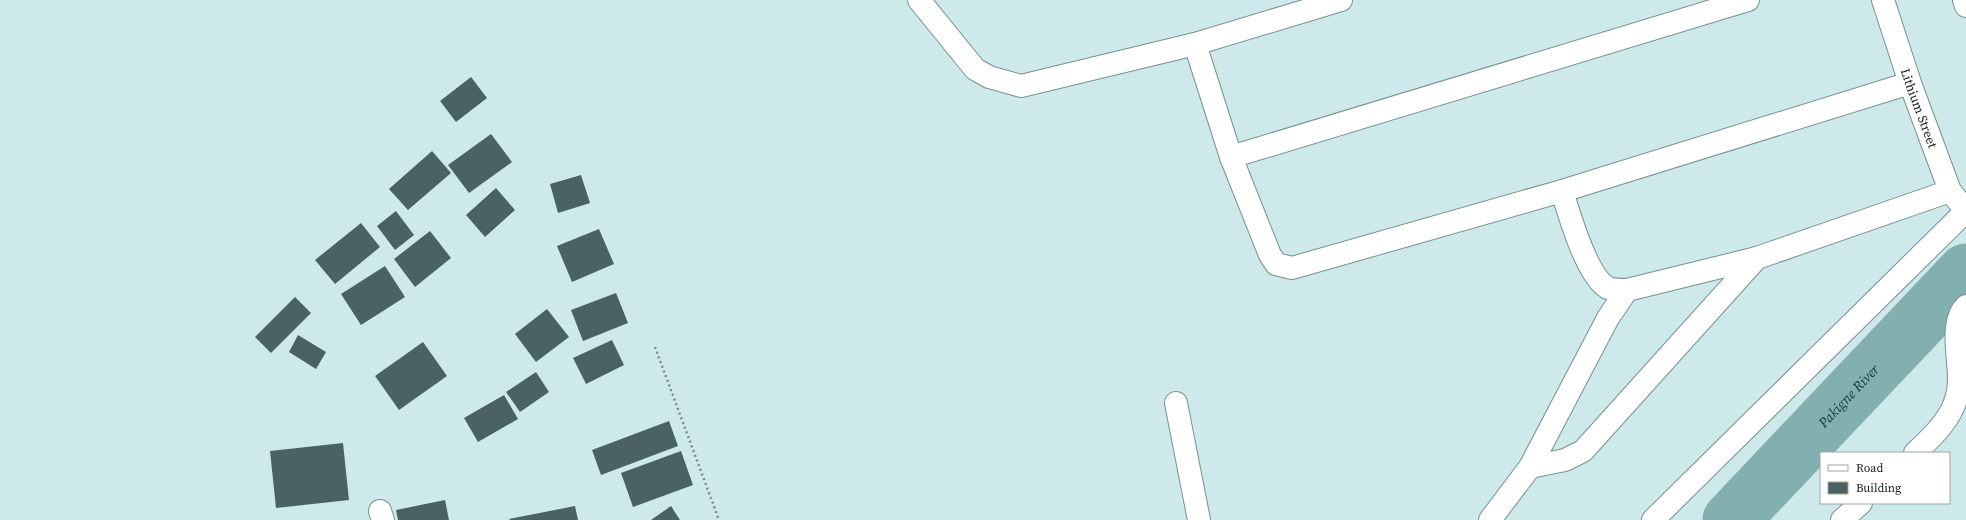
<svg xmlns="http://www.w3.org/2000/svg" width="1966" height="520" font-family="'Source Serif 4',serif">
	<rect width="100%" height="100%" fill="#cee9e9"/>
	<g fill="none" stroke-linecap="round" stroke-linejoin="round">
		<path stroke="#82b0b0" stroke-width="57" id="s1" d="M1731 520 1966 272"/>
	</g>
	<path fill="#4b6262" d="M471 77 487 98 456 122 440 101Z
		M491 134 512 162 469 193 448 165Z
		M432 151 451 173 408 210 389 189Z
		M581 175 590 203 558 213 550 184Z
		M496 188 515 210 485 237 466 215Z
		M396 211 414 235 395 250 377 226Z
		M361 223 380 247 335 284 315 260Z
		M599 229 614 264 572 282 557 246Z
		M430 231 451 258 415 287 394 259Z
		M385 266 405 297 361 325 341 294Z
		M616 293 628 323 583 341 571 310Z
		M295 297 311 313 271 353 255 337Z
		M547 309 569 337 536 362 515 334Z
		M298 335 326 352 316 369 289 352Z
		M612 340 624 365 586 384 573 358Z
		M423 342 447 376 399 410 375 376Z
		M536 372 549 392 520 412 506 392Z
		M504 395 518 419 478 442 464 418Z
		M669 421 678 446 601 475 592 450Z
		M343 443 349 500 276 508 270 451Z
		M681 451 693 485 633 507 621 473Z
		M445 500 449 520H398L396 510Z
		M575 506 578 520H510L509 519Z
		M671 506 680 520H651Z"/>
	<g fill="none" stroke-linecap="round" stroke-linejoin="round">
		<g stroke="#789191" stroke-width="24">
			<g id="minor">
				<path d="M919 0 975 69 989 77 1021 86 1195 44 1341 0"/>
				<path id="s2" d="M1883 0 1910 83 1950 191 1959 202"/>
				<path d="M1964 0 1966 6"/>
				<path d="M1195 44 1231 157 1270 255 1276 264 1292 268 1562 191 1910 83"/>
				<path d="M1231 157 1748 0"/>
				<path d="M1562 191C1569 214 1587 277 1608 288 1613 290 1622 290 1627 290L1757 258 1950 191"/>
				<path d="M1176 403 1199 520"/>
				<path d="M1915 453C1929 440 1947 423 1954 405 1957 398 1959 386 1959 378 1959 358 1950 321 1966 306"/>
				<path d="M1530 467 1565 460 1583 451 1757 258"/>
				<path d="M380 511 383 520"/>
				<path d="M1490 520 1530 467 1608 318 1627 290"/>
				<path d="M1653 520 1966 211"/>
				<path d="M1842 520 1861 503"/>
			</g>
		</g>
		<path stroke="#798c8c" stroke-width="2.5" stroke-dasharray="2 3" stroke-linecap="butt" d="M655 347 719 520"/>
		<use href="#minor" stroke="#fff" stroke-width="22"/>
	</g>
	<g text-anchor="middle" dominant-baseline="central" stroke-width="4" stroke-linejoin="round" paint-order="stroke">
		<g font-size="13" fill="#131c1c" stroke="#fff">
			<text stroke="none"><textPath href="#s2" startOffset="114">Lithium Street</textPath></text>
		</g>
		<g font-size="14" font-style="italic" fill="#0f3b3c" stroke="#fff">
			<text stroke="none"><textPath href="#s1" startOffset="171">Pakigne River</textPath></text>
		</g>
	</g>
	<rect x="1820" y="452" width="130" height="52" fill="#ffffff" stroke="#a1a4a4"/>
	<rect x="1828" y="465" width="20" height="6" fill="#ffffff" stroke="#a1a4a4"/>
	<text x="1856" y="472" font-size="12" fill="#131c1c">Road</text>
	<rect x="1828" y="482" width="20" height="12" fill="#4b6262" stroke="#a1a4a4"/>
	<text x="1856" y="492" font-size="12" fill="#131c1c">Building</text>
</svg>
